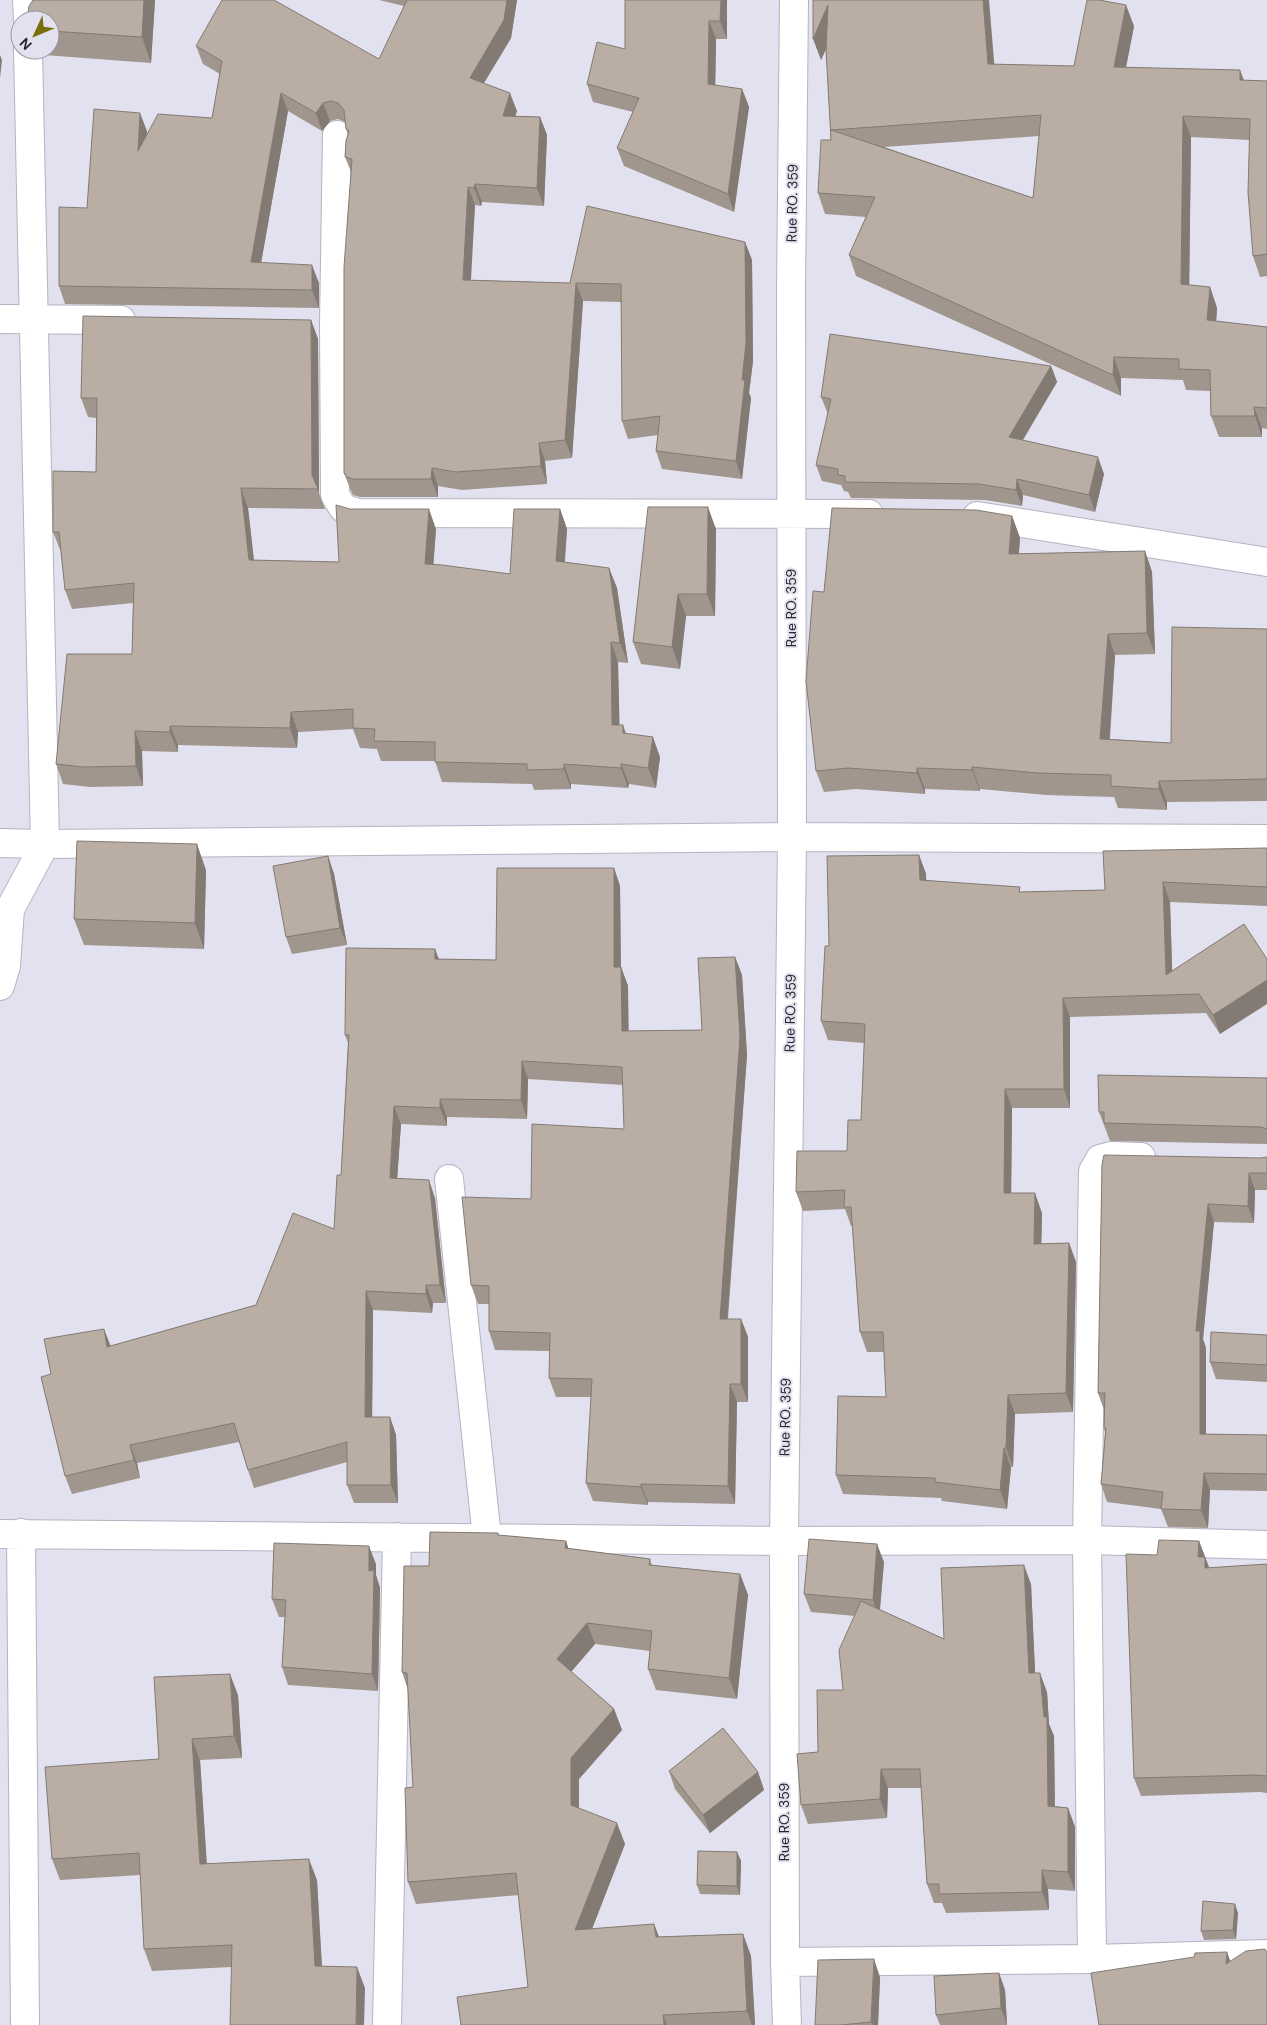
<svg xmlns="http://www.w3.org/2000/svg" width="1267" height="2025" font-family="'DM Sans',sans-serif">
	<rect width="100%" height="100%" fill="#e2e1ef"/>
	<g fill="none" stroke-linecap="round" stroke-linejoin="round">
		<g stroke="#b5b3c1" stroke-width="30">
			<path id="minor" d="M27 0 28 20
				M337 135 334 324 335 495 343 508 357 513 869 514
				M0 319 121 320
				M977 516 1267 562
				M0 843 45 844 792 837 1267 839
				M0 986 6 966 10 909 45 844 28 50
				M449 1179 487 1538
				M21 1533 25 2025
				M0 1534 784 1541 1087 1540 1267 1545
				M1092 1959 1087 1540 1093 1171 1100 1159 1111 1156 1141 1157
				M785 1962 1092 1959 1267 1954
				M387 2025 397 1537
				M787 2025 785 1962 784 1541 792 837 791 289 794 0"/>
		</g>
		<use href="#minor" stroke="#fff" stroke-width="28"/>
	</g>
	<path fill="#a0968d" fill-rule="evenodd" d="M33 0H155L151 63 44 55 42 50H50V20H31L28 13Z
		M379 0H517L511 38 484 83 517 111 515 116 540 117 547 135 544 206 482 202 481 206 475 205 470 280 570 283 745 242 752 260 753 361 749 393 751 398 742 479 662 469 656 451 658 435 628 439 622 421 621 302 583 301 572 458 545 461 547 484 462 490 438 486V497H360L353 495 351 491 344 473 351 172 345 157 348 135 346 129 345 122 338 119 330 121 322 131 288 111 261 263 319 283V308L65 304 59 286 87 208 147 131 146 135 212 118 220 74 203 64 196 46 379 59 404 6Z
		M727 0V39H716L715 85 742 89 749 107 734 212 624 166 617 148 633 112 593 102 587 84 625 49Z
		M813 0 994 64 1074 66 1134 26 1126 67 1244 80 1267 81V276L1260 277 1253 256 1249 140 1191 137 1189 285 1210 287 1217 308 1216 321 1267 327V429L1262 428V437H1219L1211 416 1210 391 1186 390 1183 380 1121 378V396L856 276 849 255 866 217 825 214 818 193 831 140 826 49 821 60ZM1039 136 1033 198 884 147Z
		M311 320 318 339 319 493 325 509 248 508 254 560 339 562 350 509 436 529 433 565 510 574 560 509 567 529 565 562 609 568 617 588 628 663 618 662 619 725 626 734 660 757 656 788 629 784 628 788 571 784V789L534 790 532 784 442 782 435 761H381L377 749 360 748 353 729 298 732 297 748 178 745V752L142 751 143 786 90 787 63 784 56 764 132 654 133 603 72 609 65 590 61 552 53 532 96 472V418L88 417 81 398Z
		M1051 366 1057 382 1023 440 1104 474 1095 512 1023 495 1022 506 985 500 851 498 848 492 844 491 841 485 822 481 816 465 828 414 821 397Z
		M1012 516 1020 538 1019 554 1145 551 1152 572 1155 654 1115 655 1110 739 1171 743 1267 629V801L1167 802V810L1118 808 1114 797 1046 795 980 789V791L925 789V794L856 789 824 792 816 771 824 592Z
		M716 529 715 616H686L680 669 641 664 633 642Z
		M1267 848V906L1170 902 1172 971 1244 924 1220 1034 1206 1013 1070 1017V1108H1012L1011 1193 1042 1213 1041 1244 1069 1243 1076 1262 1073 1412 1015 1414 1013 1467H1011L1007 1509 942 1501 941 1498 843 1494 836 1475 886 1397 884 1352H867L860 1332 852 1226H851L845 1209 803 1211 796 1192 847 1151 861 1120 864 1043 828 1040 821 1021 829 946 919 855 926 874V880L1022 892 1105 890Z
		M328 856 334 874 347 945 292 954 286 937Z
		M614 868 620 886 621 967 628 986V1031L702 1030 735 957 742 975 747 1055 728 1319H741L748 1337V1402H737L735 1504 648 1502V1505L593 1501 586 1483 591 1397H556L549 1378V1351L495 1350 489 1331V1304H478L471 1285 531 1199 624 1129 623 1085 528 1079 527 1119 447 1117V1126L401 1124 397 1178 435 1198 446 1303H433L432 1313 373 1310 372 1417H390L396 1435 398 1503H354L347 1485V1462L254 1488 248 1470 239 1442 137 1463 140 1478 72 1494 65 1476 51 1374 111 1346 256 1305 334 1229 341 1175 348 1043 345 1035 435 949 438 959 496 960Z
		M206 870 204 949 84 945 74 919Z
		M1267 1078V1144L1110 1141 1099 1112Z
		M1267 1157V1190H1255L1254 1223 1214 1222 1203 1339 1206 1348V1434L1267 1435V1491L1210 1490 1208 1528 1168 1527 1161 1509 1107 1502 1101 1484 1105 1433 1104 1428V1410L1098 1393 1102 1165 1260 1158Z
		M1267 1335V1382L1216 1379 1210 1362Z
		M498 1533 499 1535 566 1541 568 1548 650 1559 652 1565 740 1574 748 1595 737 1699 656 1690 648 1669 650 1651 595 1644 571 1672 614 1709 622 1730 579 1779V1808L625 1844 592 1929 654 1924 659 1937 743 1934 751 1956 755 2025H461L528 1987 519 1895 416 1904 408 1882 413 1787 408 1690 402 1672 429 1566Z
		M1199 1541 1209 1568 1267 1564V1793L1260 1792 1141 1796 1134 1778 1157 1555Z
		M884 1562 880 1610 944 1639 1031 1584 1035 1673 1047 1692 1049 1724 1054 1736 1055 1806 1068 1808 1075 1827V1891L1048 1889 1049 1910 946 1913 942 1903H934L927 1884 921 1788H888L887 1818 808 1824 801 1805 818 1752 843 1690 855 1616 811 1612 804 1594Z
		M376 1564V1575L380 1588 378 1691 288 1685 282 1667 285 1617H279L272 1599Z
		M238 1695 242 1758 200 1760 207 1864 317 1880 322 1966 365 1988 231 1967 152 1971 144 1949 140 1875 60 1880 52 1859 159 1759Z
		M669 1771 758 1772 764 1790 710 1833 675 1789Z
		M737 1852 741 1861 740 1895 700 1894 697 1885Z
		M1238 1913 1236 1939 1204 1940 1201 1931Z
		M999 1973 1005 1990 1007 2025H940L936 2015Z
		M880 1977 878 2025H815Z"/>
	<path fill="#827a73" d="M144 0H155L151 63 142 37Z
		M507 0H517L511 38 476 96 470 78Z
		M721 0H727V39L720 21Z
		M983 0H989L996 85 988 64Z
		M828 5 836 26 821 60 813 39Z
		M1126 5 1134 26 1122 88 1114 67Z
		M709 21 716 39 715 102 708 84Z
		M0 55 2 60 0 78Z
		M1240 70 1248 91 1240 80Z
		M742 89 749 107 734 212 728 194Z
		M281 93 288 111 258 280 251 262Z
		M510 93 517 111 509 134 503 116Z
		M323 103 330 121 322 131 316 113Z
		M140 113 147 131 144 169 138 151Z
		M1183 116 1191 137 1189 305 1181 284Z
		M540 117 547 135 544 206 537 188Z
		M475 184 482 202 481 206 474 188Z
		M468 187 475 205 470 298 463 280Z
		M745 242 752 260 753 361 749 393 751 398 742 479 736 461 742 380Z
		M312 265 319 283V308L312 290Z
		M576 283 583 301 572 458 565 440Z
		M1210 287 1217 308 1215 341 1207 320Z
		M311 320 318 339 319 493 312 475Z
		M1114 357 1121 378V396L1113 375Z
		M1051 366 1057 382 1015 453 1009 437Z
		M1254 407 1262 428V437L1255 416Z
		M539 443 545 461 547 484 541 466Z
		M1098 457 1104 474 1095 512 1089 495Z
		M432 468 438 486V497L431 479Z
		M1017 479 1023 495 1022 506 1016 490Z
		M241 488 248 508 256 580 249 560Z
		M708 507 716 529 715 616 707 594Z
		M429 509 436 529 432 584 425 564Z
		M560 509 567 529 563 581 556 561Z
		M1012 516 1020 538 1017 575 1009 554Z
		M1145 551 1152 572 1155 654 1147 633Z
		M609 568 617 588 628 663 620 643Z
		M678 594 686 616 680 669 672 647Z
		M1108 634 1115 655 1108 760 1100 739Z
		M611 642 618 662 620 744 612 725Z
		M291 712 298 732 297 748 290 728Z
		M623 725 630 745 623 733Z
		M170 726 178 745V752L170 732Z
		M135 731 142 751 143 786 136 766Z
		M653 737 660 757 656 788 648 768Z
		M564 764 571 784V789L564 769Z
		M621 764 629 784 628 788 621 768Z
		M972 767 980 789V791L972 770Z
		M917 768 925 789V794L917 773Z
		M1159 781 1167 802V810L1159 789Z
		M197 844 206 870 204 949 195 923Z
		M919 855 926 874 927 899 920 880Z
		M328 856 334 874 347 945 340 928Z
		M614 868 620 886 621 986 614 967Z
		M1163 882 1170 902 1173 994 1166 975Z
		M435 949 442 967 435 959Z
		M735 957 742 975 747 1055 726 1337 720 1319Z
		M621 967 628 986 629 1050 622 1031Z
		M1267 980V1004L1220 1034 1213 1015Z
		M1063 998 1070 1017V1108L1064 1089Z
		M522 1061 528 1079 527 1119 521 1100Z
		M1005 1089 1012 1108 1011 1212 1004 1193Z
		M440 1099 447 1117V1126L440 1108Z
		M394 1106 401 1124 396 1196 390 1178Z
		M1249 1173 1255 1190 1254 1223 1248 1206Z
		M429 1180 435 1198 446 1303 440 1285Z
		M1035 1193 1042 1213 1041 1264 1034 1244Z
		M1208 1204 1214 1222 1203 1339 1206 1348V1451L1200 1434 1196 1331Z
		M1069 1243 1076 1262 1073 1412 1066 1393Z
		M426 1285 433 1303 432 1313 426 1294Z
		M366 1291 373 1310 372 1435 365 1417Z
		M741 1319 748 1337V1402L741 1384Z
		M104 1329 111 1347H107Z
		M730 1384 737 1402 735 1504 728 1486Z
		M1008 1395 1015 1414 1013 1467 1006 1448Z
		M390 1417 396 1435 398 1503 391 1485Z
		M130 1445 137 1463 140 1478 134 1460Z
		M1004 1448 1011 1467 1007 1509 1000 1490Z
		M1204 1473 1210 1490 1208 1528 1201 1510Z
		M641 1484 648 1502V1505L641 1487Z
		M566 1541 573 1562 565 1548Z
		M1199 1541 1212 1575 1211 1586 1198 1557Z
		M877 1544 884 1562 879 1618 873 1600Z
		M369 1546 376 1564V1575L380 1588 378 1691 372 1674 369 1571Z
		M1024 1565 1031 1584 1036 1692 1029 1673Z
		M740 1574 748 1595 737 1699 729 1678Z
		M587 1623 595 1644 564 1680 557 1659Z
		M1040 1673 1047 1692 1049 1724 1054 1736 1055 1825 1048 1806 1044 1717Z
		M230 1674 238 1695 242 1758 234 1736Z
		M614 1709 622 1730 579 1779V1826L571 1805V1758Z
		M192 1739 200 1760 208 1886 200 1864Z
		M881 1769 888 1788 887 1818 880 1799Z
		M758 1772 764 1790 710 1833 703 1815Z
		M1068 1808 1075 1827V1891L1068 1872Z
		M617 1823 625 1844 583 1952 575 1930Z
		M737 1852 741 1861 740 1895 737 1886Z
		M309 1859 317 1880 323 1988 315 1966Z
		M1042 1870 1048 1889 1049 1910 1042 1892Z
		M1235 1904 1238 1913 1236 1939 1233 1930Z
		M654 1924 662 1945 656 1937Z
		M743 1934 751 1956 755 2025H752L747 2011Z
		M1227 1952 1234 1971 1226 1964Z
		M874 1959 880 1977 878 2025H873L871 2022Z
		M357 1967 365 1988 364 2025H356Z
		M999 1973 1005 1990 1007 2025 1001 2008Z
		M663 2015 667 2025H664Z"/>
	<path fill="#baaea4" stroke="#827a73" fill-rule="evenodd" d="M33 0H144L142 37 50 31V20H33L32 17 28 13 29 6Z
		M222 0H274L379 59 407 0H507L504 20 470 78 510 93 503 116 540 117 537 188 475 184 474 188 468 187 463 280 570 283 587 206 745 242 746 343 742 380H745L736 461 656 451 660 416 622 421 621 284 576 283 565 440 539 443 541 466 456 472 432 468 431 479H353L347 477 344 473V267L352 159 345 157 346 141 349 131 346 129 344 110 338 103 331 101 323 103 316 113 281 93 251 262 312 265V290L59 286V207L87 208 94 109 140 113 138 151 158 114 212 118 222 61 196 46Z
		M625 0H721L720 21H709L708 84 742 89 728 194 617 148 639 98 587 84 597 42 625 49Z
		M813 0H983L988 64 1074 66 1087 0H1099L1126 5 1114 67 1240 70V80L1267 81V254L1253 256 1248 192 1250 119 1183 116 1181 284 1210 287 1207 320 1267 327V408L1254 407 1255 416H1211L1210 370 1179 369V359L1114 357 1113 375 849 255 875 197 818 193 821 140H831L826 50 828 5 813 39ZM1041 115 1033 198 831 130Z
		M83 316 311 320 312 475 318 489 241 488 249 560 339 562 336 505 350 509H429L425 564 442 565 510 574 514 509H560L556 561 609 568 620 643 611 642 612 725H623V733L653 737 648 768 621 764V768L564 764V769L527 770V764L435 762V742L374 741 375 729 353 728V709L291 712 290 728 170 726V732L135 731 136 766 83 767 56 764 67 654H132L134 583 65 590 59 532H53V471L96 472 97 398H81Z
		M830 334 1051 366 1009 437 1098 457 1089 495 1017 479 1016 490 979 484 845 482V476L838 475V469L816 465 831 399 821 397Z
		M648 507H708L707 594H678L672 647 633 642Z
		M832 508 976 510 1012 516 1009 554 1145 551 1147 633 1108 634 1100 739 1171 743 1172 627 1267 629V779L1159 781V789L1111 786V775L1038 773 972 767V770L917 768V773L848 768 816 771 806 681 813 591 824 592Z
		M77 841 197 844 195 923 74 919Z
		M1267 848V887L1163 882 1166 975 1244 924 1267 959V980L1213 1015 1199 994 1063 998 1064 1089H1005L1004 1193H1035L1034 1244 1069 1243 1066 1393 1008 1395 1006 1448H1004L1000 1490 935 1482V1478L836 1475 838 1396 886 1397 883 1332H860L851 1207H844L845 1190 796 1192 797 1151H847L848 1120H861L865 1024 821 1021 825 946H829L827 856 919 855 920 880 1020 887 1019 892 1105 890 1103 851Z
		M328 856 340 928 286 937 273 866Z
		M497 868H614V967H621L622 1031 702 1030 698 958 735 957 740 1037 720 1319H741V1384H730L728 1486 641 1484V1487L586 1483 592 1379 549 1378 550 1333 489 1331V1286L471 1285 462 1197 531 1199 532 1124 624 1129 622 1067 522 1061 521 1100 440 1099V1108L394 1106 390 1178 429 1180 440 1285H426V1294L366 1291 365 1417H390L391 1485H347V1442L248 1470 234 1423 130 1445 134 1460 65 1476 41 1377 51 1374 44 1339 104 1329 107 1347 256 1305 293 1213 334 1229 337 1175H341L349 1035H345L346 948 435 949V959L496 960Z
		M1098 1075 1267 1078V1129L1261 1127 1104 1123V1112H1099Z
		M1104 1155 1260 1158 1267 1157V1173H1249L1248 1206 1208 1204 1196 1331H1200V1434L1267 1435V1474L1204 1473 1201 1510 1161 1509 1163 1492 1101 1484 1106 1428H1104L1105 1393H1098L1102 1165Z
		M1211 1332 1267 1335V1365L1210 1362Z
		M430 1532 498 1533V1535L566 1541 565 1548 650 1559 649 1565 740 1574 729 1678 648 1669 652 1631 587 1623 557 1659 614 1709 571 1758V1805L617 1823 575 1930 654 1924 656 1937 743 1934 747 2011 663 2015 664 2025H461L457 1997 528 1987 516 1873 408 1882 405 1788 413 1787 407 1673 402 1672 404 1566H429Z
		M809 1539 877 1544 873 1600 804 1594Z
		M1159 1540 1199 1541 1198 1557H1205V1568L1267 1564V1776L1254 1775 1134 1778 1126 1554 1157 1555Z
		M274 1543 369 1546V1571L374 1570 372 1674 282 1667 286 1600 272 1599Z
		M1024 1565 1029 1673H1040L1044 1717H1047L1048 1806 1068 1808V1872L1042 1870V1892L939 1894V1884H927L920 1769H881L880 1799 801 1805 797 1754 818 1752 817 1690H843L839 1650 861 1601 944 1639 941 1568Z
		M230 1674 234 1736 192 1739 200 1864 309 1859 315 1966 357 1967 356 2025H230L232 1945 144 1949 139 1853 52 1859 45 1767 159 1759 154 1677Z
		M723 1728 758 1772 703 1815 669 1771Z
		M698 1851 737 1852V1886L697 1885Z
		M1203 1901 1235 1904 1233 1930 1201 1931Z
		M1265 1949 1267 1952V2025H1099L1091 1973 1194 1957 1195 1953 1227 1952 1226 1964 1246 1951Z
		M874 1959 871 2022 840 2025H815L818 1960Z
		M999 1973 1001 2008 936 2015 934 1976Z"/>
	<g text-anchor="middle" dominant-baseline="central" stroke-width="4" stroke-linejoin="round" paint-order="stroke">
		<g font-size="14" fill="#27272c" stroke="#e2e1ef">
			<text transform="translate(792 203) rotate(-89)">Rue RO. 359</text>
			<text transform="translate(791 608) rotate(-90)">Rue RO. 359</text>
			<text transform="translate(790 1013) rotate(-89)">Rue RO. 359</text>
			<text transform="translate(785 1417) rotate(-89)">Rue RO. 359</text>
			<text transform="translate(784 1822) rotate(-90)">Rue RO. 359</text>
		</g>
	</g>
	<g transform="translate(35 35) rotate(226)"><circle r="24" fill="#e2e1ef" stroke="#9797a1"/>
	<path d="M0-4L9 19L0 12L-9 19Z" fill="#7a6e0b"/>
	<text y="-8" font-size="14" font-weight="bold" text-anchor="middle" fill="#27272c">N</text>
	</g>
</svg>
